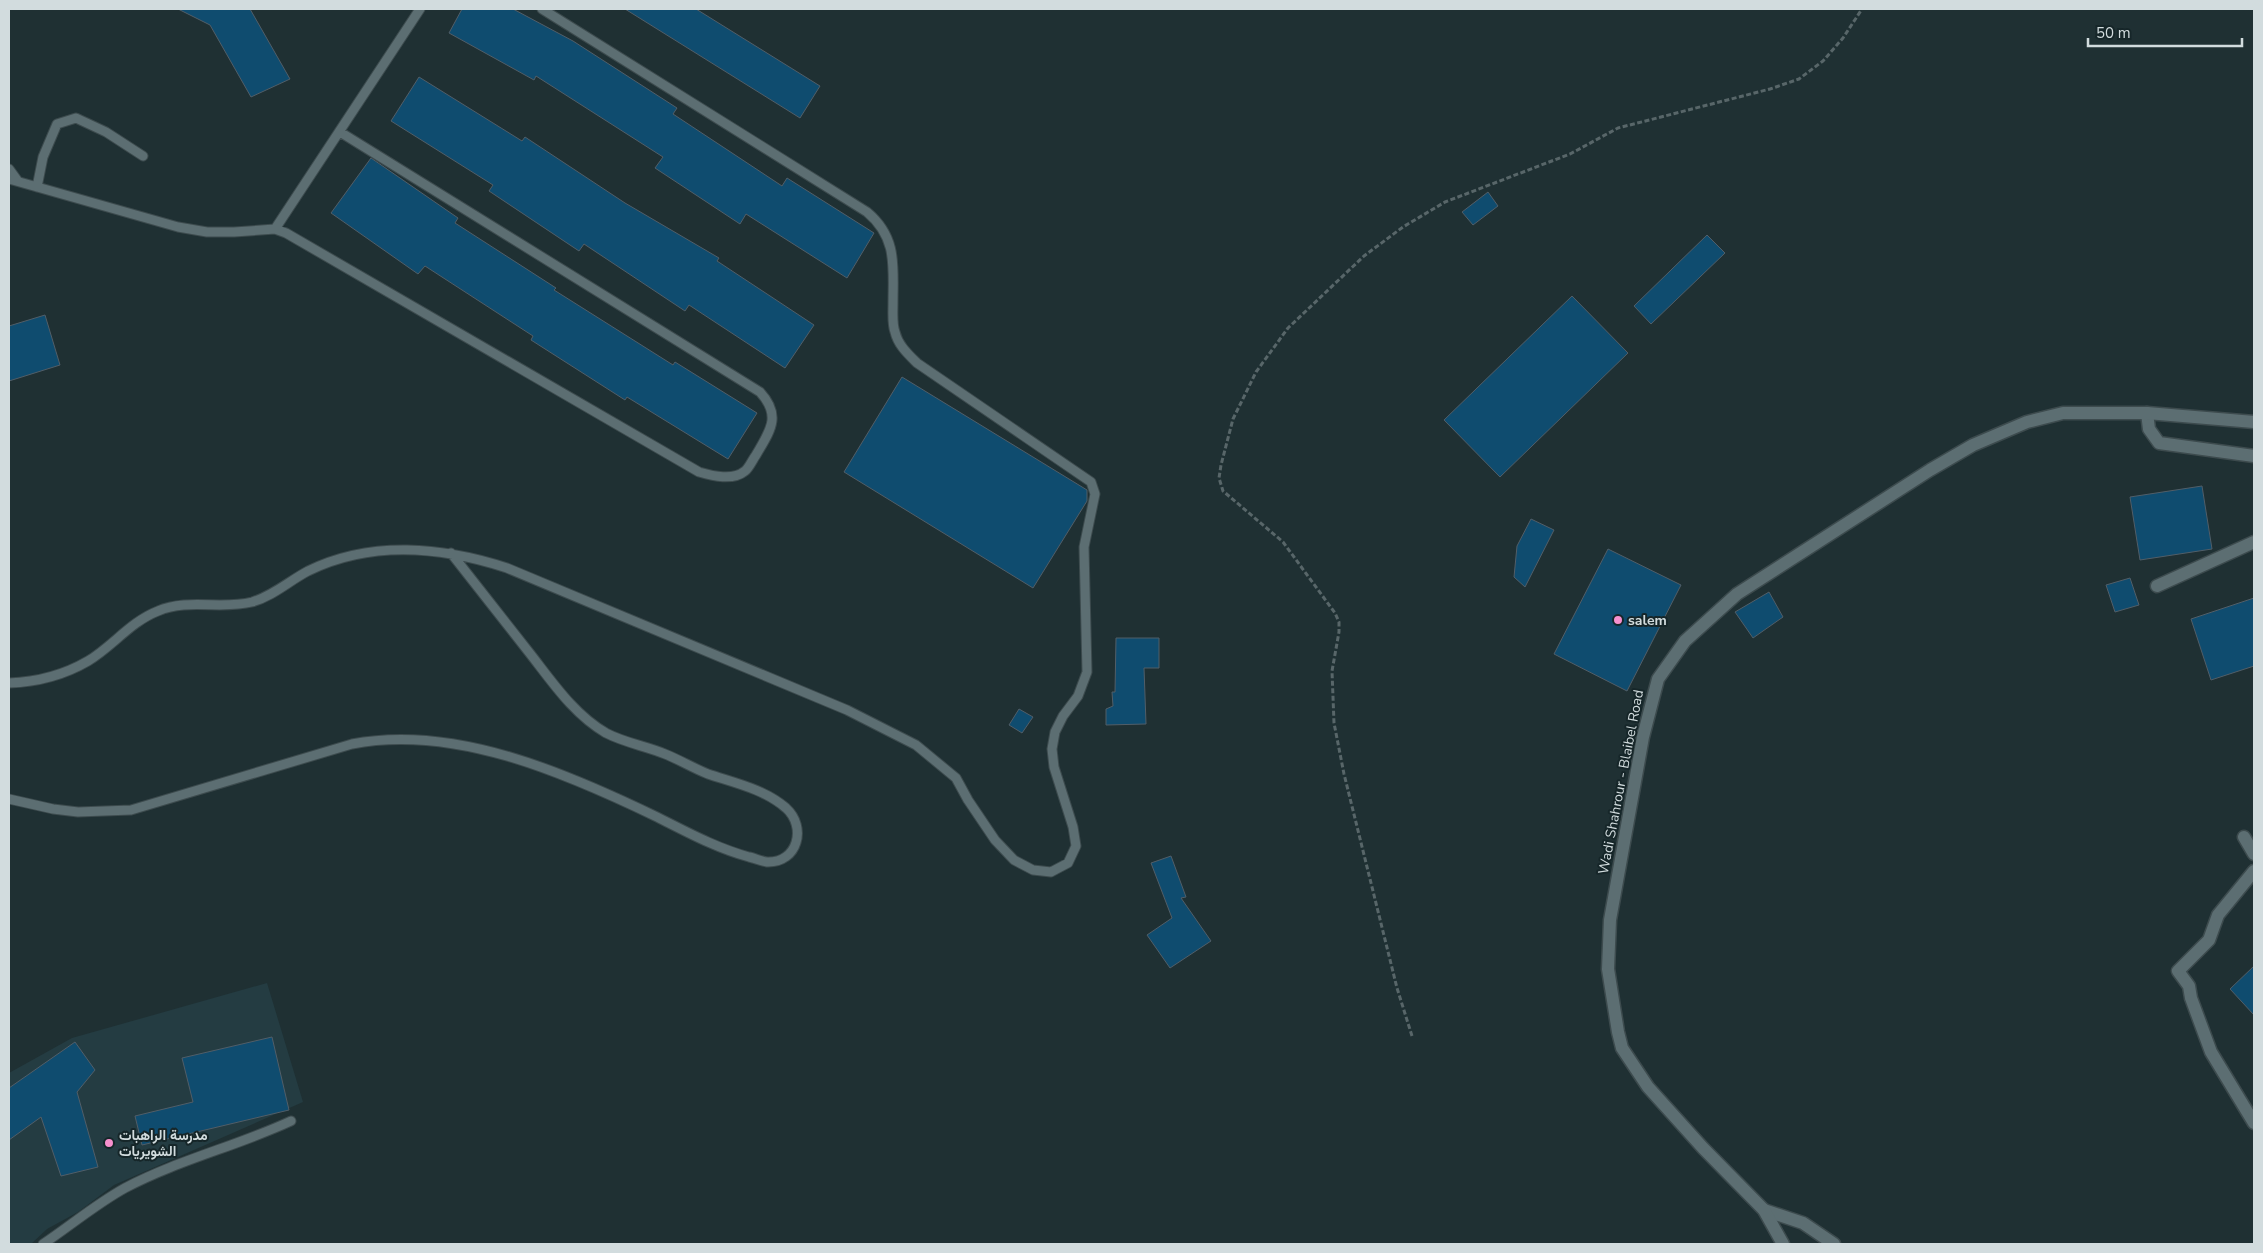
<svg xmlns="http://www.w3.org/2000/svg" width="2263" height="1253" font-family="'Nunito Sans',Vazirmatn,sans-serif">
	<rect width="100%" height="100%" fill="#1f3033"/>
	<path fill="#243c42" d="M267 983 303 1102 114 1185 78 1212 47 1229 31 1244H9V1073L72 1038Z"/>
	<path fill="#0f4c6f" stroke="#515e68" d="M178 9H250L290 79 251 97 210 25Z
		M462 9H513L573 41 677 108 673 114 782 186 787 178 874 233 847 278 746 214 740 224 655 168 663 157 536 76 534 80 449 33Z
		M625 9H696L820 86 800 118Z
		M419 77 522 141 525 137 625 203 719 258 717 261 814 325 785 368 689 305 685 311 584 244 579 251 489 191 493 185 391 121Z
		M371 158 458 218 455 223 556 288 554 290 673 365 675 362 757 413 728 459 627 397 625 400 531 340 533 336 425 266 418 274 331 213Z
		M1488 192 1498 206 1473 225 1462 212Z
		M1707 235 1725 253 1651 324 1634 306Z
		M1572 296 1628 353 1500 477 1444 420Z
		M45 315 60 365 9 381V326Z
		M902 377 1087 490V501L1033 588 844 472Z
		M2202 486 2212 549 2140 560 2130 497Z
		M1531 519 1554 530 1525 587 1514 577 1517 546Z
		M1608 549 1681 585 1627 691 1554 654Z
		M2130 578 2139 605 2115 612 2106 585Z
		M1769 592 1783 617 1753 638 1735 612Z
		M2254 598V666L2211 680 2191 619Z
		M1116 638H1159V668H1144L1146 724 1106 725V709L1113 706 1112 692H1115Z
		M1019 709 1033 717 1022 733 1009 725Z
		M1171 856 1186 897 1181 898 1211 941 1170 968 1147 935 1172 918 1151 863Z
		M2254 966V1015L2230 989Z
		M272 1037 289 1110 142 1145 135 1116 193 1102 182 1058Z
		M75 1042 95 1070 77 1092 98 1167 61 1176 41 1117 9 1140V1088Z"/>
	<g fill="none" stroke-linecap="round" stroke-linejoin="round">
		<g stroke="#3d4b4e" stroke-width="11">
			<path id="service" d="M9 169 17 180
				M9 179 178 227 207 232H234L275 229 286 233 699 472C713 476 733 481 745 471 749 468 753 459 756 455 770 431 782 416 760 392L340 132
				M37 187 43 157 57 124 76 118 106 132 143 156
				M275 229 420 9
				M9 683C37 682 64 675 88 661 113 646 130 622 158 611 188 598 221 610 252 602 273 596 289 581 308 571 371 540 443 547 507 568L847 710 916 745 956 778 968 800 995 840 1014 860 1033 870 1051 872 1068 863 1076 846 1073 827 1054 767 1052 749 1055 732 1063 716 1078 696 1087 672 1084 547 1095 494 1091 482 917 363C908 354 898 345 895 332 892 324 893 313 893 304 893 267 898 238 867 212L542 9
				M9 799 53 809 78 812 131 810 352 744C454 724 566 773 657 817 687 832 716 848 749 857 754 858 761 861 767 862 798 863 807 827 786 808 764 789 735 783 708 774 693 768 680 760 665 754 646 746 625 743 606 733 573 714 551 680 528 651 502 618 477 586 451 553
				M43 1244C70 1226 96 1204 125 1188 178 1160 237 1146 291 1121"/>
		</g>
		<g stroke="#3d4b4e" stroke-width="15">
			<path id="minor" d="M2147 413 2149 429 2159 443 2254 456
				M2157 586 2254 542
				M2244 837 2254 854
				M2254 871 2218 915 2209 940 2178 971 2189 986 2191 998 2211 1052 2254 1123
				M1764 1210 1803 1223 1834 1244"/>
		</g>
		<g stroke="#3d4b4e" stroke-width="15">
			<path id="tertiary" d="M1783 1244 1764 1210 1703 1148 1648 1087 1622 1048 1618 1032 1608 969 1610 920 1643 737 1658 679 1685 641 1737 594 1930 470 1973 445 2027 422 2063 413H2147L2254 422"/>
		</g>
		<path stroke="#586669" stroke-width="3" stroke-dasharray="5 2.5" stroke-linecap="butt" d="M1412 1036 1397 988 1344 774 1334 723 1332 671 1339 632V622L1335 613 1283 542 1223 491 1219 478 1221 465 1233 419 1256 372 1288 328 1364 256 1403 227 1445 202 1570 154 1618 128 1770 89 1799 79 1823 61 1843 38 1862 9"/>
		<use href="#service" stroke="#5c6e72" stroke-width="9"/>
		<use href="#minor" stroke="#5c6e72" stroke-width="12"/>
		<use href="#tertiary" stroke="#5c6e72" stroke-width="12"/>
	</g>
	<g fill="#f790ce" stroke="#162629" stroke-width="2">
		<circle cx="1618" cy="620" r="5"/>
		<circle cx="109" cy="1143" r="5"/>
	</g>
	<g text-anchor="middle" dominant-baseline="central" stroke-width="4" stroke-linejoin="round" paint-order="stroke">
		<g font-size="14" font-weight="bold" fill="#d2dcde" stroke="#162629" text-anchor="start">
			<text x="1628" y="620">salem</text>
			<text x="119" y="1135">مدرسة الراهبات<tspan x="119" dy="16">الشويريات</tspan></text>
		</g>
		<g font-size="14" fill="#d2dcde" stroke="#162629">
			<text transform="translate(1621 782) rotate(-79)">Wadi Shahrour - Blaibel Road</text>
		</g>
	</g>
	<rect width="2263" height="1253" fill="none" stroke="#d2dcde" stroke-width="20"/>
	<path d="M2088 38v8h154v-8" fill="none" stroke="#d2dcde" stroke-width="2.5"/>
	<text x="2096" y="38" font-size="15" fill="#d2dcde" stroke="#162629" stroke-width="4" paint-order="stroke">50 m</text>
</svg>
